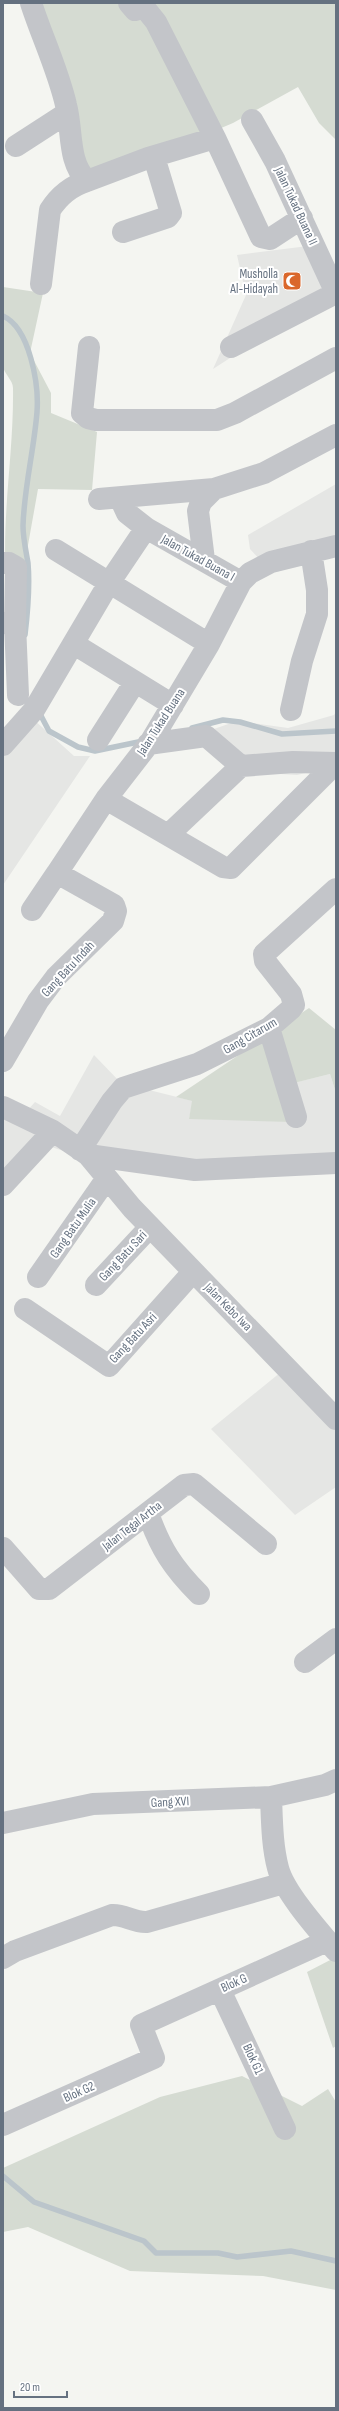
<svg xmlns="http://www.w3.org/2000/svg" width="339" height="2411" font-family="'Sofia Sans Condensed',sans-serif">
	<rect width="100%" height="100%" fill="#f4f5f1"/>
	<path fill="#e5e6e4" d="M308 246 333 298 297 315 213 369 246 295 237 255Z
		M336 484V555L272 573 250 549 248 535Z
		M336 712V766L297 775 246 772 188 738 237 721 288 728 334 715Z
		M32 718 74 756H90L3 885V756Z
		M94 1055 121 1083 193 1101 189 1119 196 1118 281 1086 330 1074 336 1093V1169L76 1155 42 1144 3 1177V1118L15 1124 35 1102 60 1116Z
		M281 1372 336 1426V1487L295 1515 211 1429Z"/>
	<path fill="#d5dbd2" d="M29 3H336V140L319 123 298 87 233 123 85 186Z
		M3 287 43 293 30 353 51 393V413L97 432 92 490 38 489 20 590 7 591C0 523 14 456 13 388 13 380 4 374 3 366 0 346 3 309 3 287Z
		M309 1008 336 1030V1093L330 1074 282 1086 293 1122 189 1119 192 1101 176 1097Z
		M336 1957V2046L333 2048 307 1972Z
		M242 2076 302 2106 328 2089 336 2102V2290L263 2276 130 2271 28 2227 3 2232V2168L160 2097Z"/>
	<g fill="none" stroke-linecap="round" stroke-linejoin="round">
		<path stroke="#bbc5cb" stroke-width="5.5" d="M3 316C30 328 39 385 37 412 34 450 24 488 23 526 23 538 26 551 28 563 30 587 28 610 25 635
			M39 712 49 731 78 747 95 751 143 741
			M192 728 223 720 240 722 282 734 336 731
			M3 2176 34 2202 144 2241 156 2253H218L237 2257 291 2251 336 2261"/>
		<path stroke="#c3c5c9" stroke-width="22" d="M31 3C42 37 58 70 66 105 73 131 67 161 87 181 71 186 59 196 50 210L41 284
			M129 3 135 10 144 7 156 22 215 138
			M252 120 275 161 336 293
			M16 146 67 113
			M87 181 148 158 215 138 261 237 270 239 302 218
			M123 232 168 217 171 213 154 157
			M89 347 82 413 88 418 96 420H217L235 413 336 358
			M231 347 336 293
			M120 498 127 513 146 528
			M99 499 214 489 264 473 336 435
			M56 550 209 644
			M204 560 198 511 201 502 214 489
			M3 563H9L16 567 15 624
			M3 623 15 624 18 695
			M74 644 173 705
			M291 710 302 661 317 614V590L311 551
			M98 740 135 682
			M148 744 206 736 241 766 293 762 336 763
			M3 745 34 710 109 583 146 528 241 582
			M106 799 223 867 231 868 336 763
			M168 835 241 766
			M32 910 57 873
			M269 1028 296 1117
			M3 1061 38 1001 56 977 113 921 116 911 114 905 57 873 106 799 151 741 209 644 241 582 250 573 271 562 336 546
			M3 1107 53 1131 88 1155 132 1208 336 1419
			M80 1150 112 1101 123 1088 197 1064 269 1028 291 1009 294 1005 291 994 265 961 264 954 336 889
			M88 1155 195 1170 336 1163
			M3 1185 53 1131
			M38 1277 107 1178
			M96 1285 150 1227
			M25 1309 109 1366 193 1272
			M148 1513C160 1548 173 1568 199 1594
			M3 1548 39 1589H49L184 1485 194 1484 266 1544
			M305 1662 336 1639
			M271 1797C272 1821 272 1845 278 1868 284 1892 319 1931 336 1951
			M3 1823 93 1804 271 1797 325 1785 336 1780
			M3 1958 15 1951 112 1915C124 1914 134 1923 147 1922L284 1883
			M220 1990 285 2129
			M3 2125 154 2058 141 2025 327 1941"/>
	</g>
	<defs>
		<g id="mosque-square" transform="scale(1)"><rect x="-9" y="-9" width="18" height="18" rx="4" fill="#da672b" stroke="#fff"/><path d="M3.5-4.9A6 6 0 1 0 3.5 4.9A5 5 0 1 1 3.5-4.9Z" fill="#fff"/></g>
	</defs>
	<g fill-rule="evenodd">
		<use href="#mosque-square" x="292" y="281"/>
	</g>
	<g text-anchor="middle" dominant-baseline="central" stroke-width="4" stroke-linejoin="round" paint-order="stroke">
		<g font-size="13" fill="#657180" stroke="#fff">
			<text transform="translate(296 206) rotate(65)">Jalan Tukad Buana II</text>
			<text transform="translate(198 558) rotate(29)">Jalan Tukad Buana I</text>
			<text transform="translate(161 722) rotate(-57)">Jalan Tukad Buana</text>
			<text transform="translate(68 969) rotate(-47)">Gang Batu Indah</text>
			<text transform="translate(250 1036) rotate(-30)">Gang Citarum</text>
			<text transform="translate(73 1228) rotate(-55)">Gang Batu Mulia</text>
			<text transform="translate(123 1256) rotate(-47)">Gang Batu Sari</text>
			<text transform="translate(228 1307) rotate(45)">Jalan Kebo Iwa</text>
			<text transform="translate(133 1338) rotate(-47)">Gang Batu Asri</text>
			<text transform="translate(132 1526) rotate(-38)">Jalan Tegal Artha</text>
			<text transform="translate(170 1802) rotate(-3)">Gang XVI</text>
			<text transform="translate(234 1983) rotate(-24)">Blok G</text>
			<text transform="translate(253 2059) rotate(65)">Blok G1</text>
			<text transform="translate(79 2092) rotate(-24)">Blok G2</text>
		</g>
		<g font-size="13" fill="#657180" stroke="#fff" text-anchor="end">
			<text x="278" y="274">Musholla<tspan x="278" dy="15">Al-Hidayah</tspan></text>
		</g>
	</g>
	<rect width="339" height="2411" fill="none" stroke="#657180" stroke-width="8"/>
	<path d="M14 2391v6h53v-6" fill="none" stroke="#657180" stroke-width="2"/>
	<text x="20" y="2391" font-size="12" fill="#657180" stroke="#ffffff" stroke-width="3" paint-order="stroke">20 m</text>
</svg>
